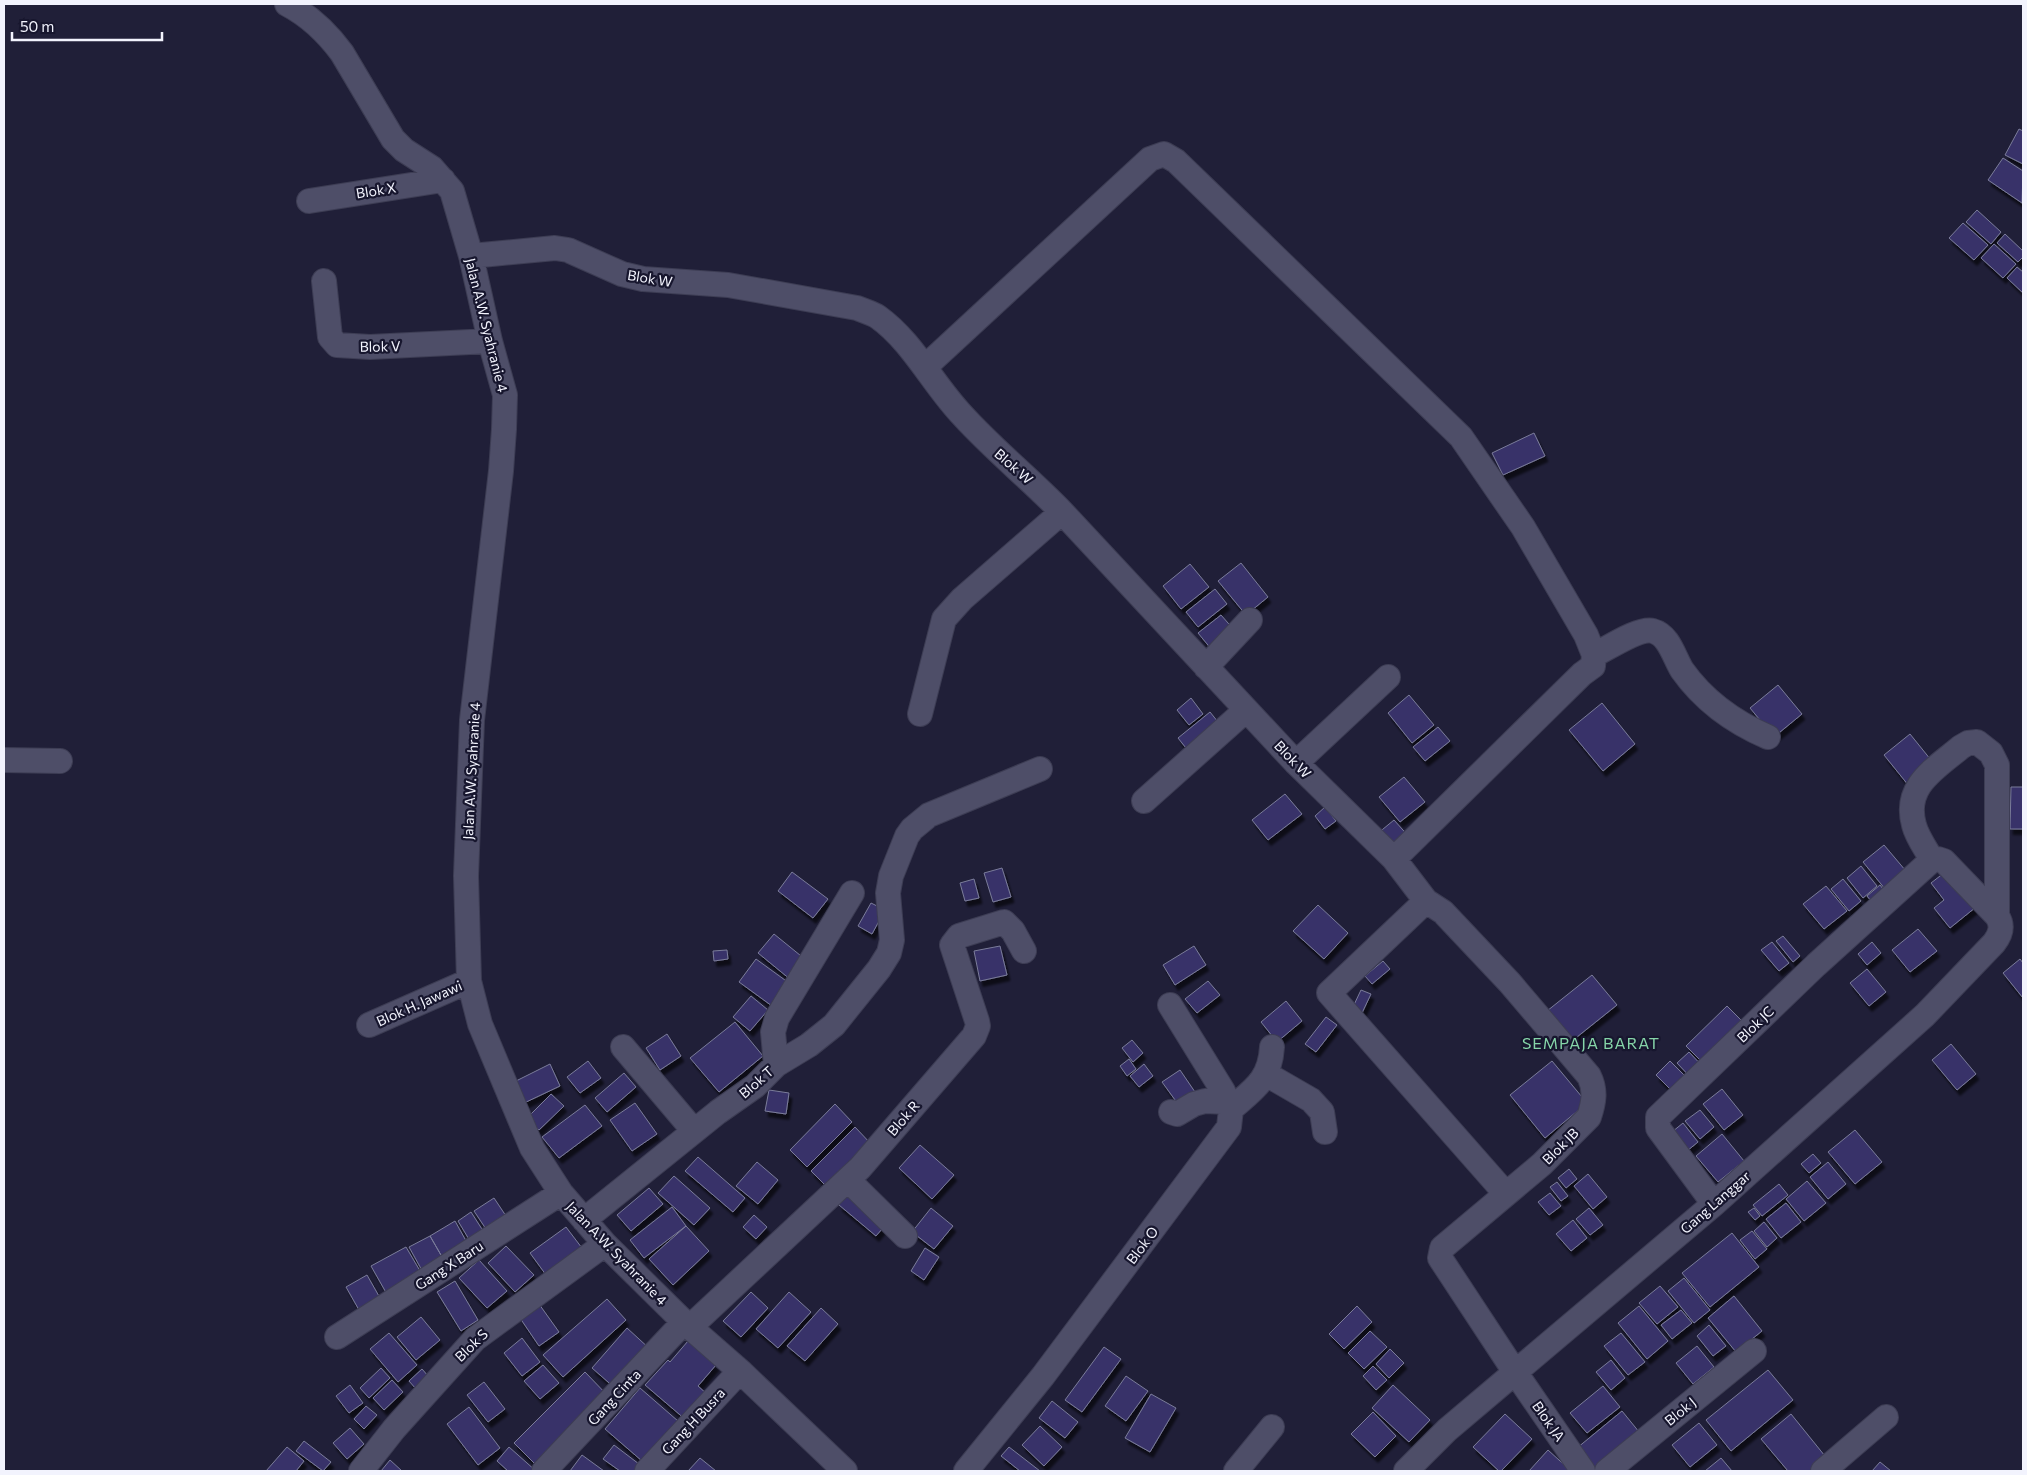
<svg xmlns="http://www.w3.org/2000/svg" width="2027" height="1475" font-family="Commissioner,sans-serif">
	<defs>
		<filter id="shadow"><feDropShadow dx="3" dy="5.5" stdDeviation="1" flood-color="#0009"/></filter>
	</defs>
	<rect width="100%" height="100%" fill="#201f38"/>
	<path fill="#373369" stroke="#7b7c9a" filter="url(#shadow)" d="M2019 129 2023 131V164L2005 155Z
		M2003 158 2023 171 2022 203 1988 180Z
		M1977 210 2001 232 1991 244 1966 222Z
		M1963 223 1988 245 1974 260 1949 238Z
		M2005 234 2023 251V257L2018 262 1997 243Z
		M1994 244 2016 264 2003 278 1981 258Z
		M2017 267 2023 272V293L2007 278Z
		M1534 433 1545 456 1503 475 1492 453Z
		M1241 563 1268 597 1246 615 1218 581Z
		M1190 564 1209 587 1181 609 1163 586Z
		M1215 589 1227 604 1198 627 1186 612Z
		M1221 615 1235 631 1212 650 1198 633Z
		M1778 685 1802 714 1774 737 1750 708Z
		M1409 695 1434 725 1412 743 1388 713Z
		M1191 698 1203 714 1189 725 1177 710Z
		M1602 703 1635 744 1603 771 1569 730Z
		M1210 712 1222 727 1190 753 1178 738Z
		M1438 727 1450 741 1425 761 1413 747Z
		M1910 734 1935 765 1909 786 1884 755Z
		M1404 777 1425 802 1400 822 1379 797Z
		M2011 787H2023V829H2010Z
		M1285 794 1302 814 1268 840 1252 820Z
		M1325 807 1336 821 1325 829 1315 816Z
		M1394 820 1411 839 1393 853 1377 834Z
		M1884 845 1911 877 1890 895 1863 862Z
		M1861 866 1877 886 1863 898 1847 878Z
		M1002 868 1011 897 993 902 984 873Z
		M1949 869 1981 903 1950 928 1934 908 1944 900 1931 883Z
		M792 872 828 899 813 918 778 891Z
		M974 879 979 898 965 901 960 883Z
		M1843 879 1861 901 1849 911 1831 889Z
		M1880 885 1889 897 1876 907 1867 896Z
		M1826 886 1847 911 1824 929 1803 904Z
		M871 903 885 910 872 934 858 926Z
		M1318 905 1348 933 1324 959 1293 931Z
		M1918 929 1937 951 1910 972 1892 950Z
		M774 934 806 960 791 980 758 953Z
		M1783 936 1800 956 1793 962 1776 941Z
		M1772 942 1789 963 1779 971 1761 950Z
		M1872 942 1881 953 1867 965 1858 954Z
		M1000 946 1007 975 980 981 974 951Z
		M1194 946 1206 965 1175 985 1163 965Z
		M727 950 728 959 714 961 713 951Z
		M756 959 789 983 772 1006 739 982Z
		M2020 959 2023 963V998L2003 973Z
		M1383 961 1390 969 1372 984 1365 976Z
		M1867 969 1886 992 1869 1006 1850 983Z
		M1592 975 1617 1005 1572 1041 1547 1011Z
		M1208 981 1220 995 1197 1013 1185 999Z
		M1361 990 1371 994 1362 1013 1352 1009Z
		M751 996 768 1010 750 1031 733 1017Z
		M1286 1001 1302 1021 1277 1042 1261 1022Z
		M1727 1006 1746 1025 1705 1065 1686 1046Z
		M1326 1017 1337 1025 1316 1052 1305 1044Z
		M735 1022 763 1056 719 1092 690 1058Z
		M667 1034 681 1056 660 1070 646 1048Z
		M1132 1040 1143 1053 1133 1062 1122 1048Z
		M1951 1044 1976 1074 1957 1090 1932 1060Z
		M1689 1052 1706 1070 1694 1081 1677 1063Z
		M1129 1059 1136 1069 1127 1076 1120 1066Z
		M588 1061 601 1078 580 1093 567 1077Z
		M1552 1061 1587 1103 1545 1138 1510 1095Z
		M1670 1061 1689 1080 1675 1094 1656 1075Z
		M550 1064 560 1086 522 1104 512 1083Z
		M1144 1064 1153 1076 1139 1087 1130 1076Z
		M1180 1070 1195 1092 1178 1104 1162 1082Z
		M624 1073 636 1087 607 1112 595 1098Z
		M1722 1089 1743 1115 1724 1130 1703 1104Z
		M769 1090 789 1093 786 1114 765 1111Z
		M551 1094 564 1106 539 1130 527 1118Z
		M635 1103 657 1134 632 1151 610 1120Z
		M835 1104 852 1122 807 1167 790 1150Z
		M585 1105 602 1126 559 1158 542 1137Z
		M1700 1110 1714 1127 1700 1139 1685 1121Z
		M1683 1123 1698 1142 1687 1151 1672 1132Z
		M855 1127 872 1145 828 1188 811 1171Z
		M1855 1130 1882 1162 1855 1184 1828 1152Z
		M1722 1134 1744 1161 1718 1182 1696 1156Z
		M920 1145 954 1175 932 1199 899 1168Z
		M1813 1154 1821 1163 1809 1173 1801 1164Z
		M698 1157 745 1198 733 1212 685 1171Z
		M757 1162 778 1180 758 1204 736 1186Z
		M1828 1162 1846 1184 1828 1199 1810 1177Z
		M1569 1169 1577 1179 1566 1188 1558 1178Z
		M1588 1174 1607 1197 1593 1209 1574 1186Z
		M674 1176 710 1208 694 1225 658 1193Z
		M1807 1181 1826 1203 1804 1221 1786 1199Z
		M1557 1182 1568 1196 1561 1201 1550 1187Z
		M1779 1184 1788 1195 1762 1216 1753 1205Z
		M649 1188 663 1204 631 1231 617 1215Z
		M851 1191 888 1222 876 1236 839 1205Z
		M1550 1193 1561 1206 1549 1215 1538 1202Z
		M494 1198 508 1219 488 1232 474 1211Z
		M1786 1203 1801 1222 1781 1238 1766 1219Z
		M672 1207 686 1226 644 1258 630 1240Z
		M931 1208 953 1226 934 1249 912 1232Z
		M1589 1208 1603 1225 1590 1235 1576 1219Z
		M1754 1208 1760 1216 1755 1220 1748 1212Z
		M471 1212 487 1237 473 1246 458 1221Z
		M754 1215 767 1227 756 1239 743 1227Z
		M1573 1220 1587 1238 1571 1251 1556 1234Z
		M455 1221 470 1248 445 1262 430 1236Z
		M1764 1222 1777 1238 1767 1247 1754 1231Z
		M686 1226 709 1251 673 1285 649 1259Z
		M566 1227 585 1252 549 1279 530 1253Z
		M1752 1231 1767 1249 1755 1259 1740 1240Z
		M1732 1233 1759 1267 1710 1307 1682 1273Z
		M430 1236 445 1262 424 1274 409 1247Z
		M506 1246 534 1275 515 1292 488 1263Z
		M406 1247 423 1276 388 1296 371 1266Z
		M925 1248 939 1257 924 1280 911 1271Z
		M479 1260 507 1291 487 1308 459 1278Z
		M367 1275 384 1305 363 1317 346 1287Z
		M1684 1278 1710 1310 1694 1323 1668 1291Z
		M455 1281 478 1320 461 1331 437 1292Z
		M1660 1286 1678 1307 1657 1324 1639 1303Z
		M751 1292 768 1308 741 1337 723 1321Z
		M789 1292 811 1312 778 1348 756 1329Z
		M1734 1296 1762 1331 1736 1352 1708 1318Z
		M607 1299 626 1320 563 1377 543 1355Z
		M539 1304 559 1332 539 1346 520 1318Z
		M1357 1306 1372 1322 1344 1349 1329 1334Z
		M1639 1306 1668 1341 1647 1359 1618 1323Z
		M821 1308 838 1324 805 1361 787 1346Z
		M1681 1310 1692 1323 1672 1339 1661 1325Z
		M421 1317 440 1340 416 1360 397 1337Z
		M1709 1325 1726 1346 1713 1356 1697 1336Z
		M627 1328 651 1350 616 1389 592 1368Z
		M1370 1331 1387 1347 1364 1369 1348 1353Z
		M389 1333 417 1365 398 1382 370 1349Z
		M1621 1333 1645 1362 1628 1375 1604 1346Z
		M522 1338 540 1362 522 1376 504 1353Z
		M688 1341 716 1365 698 1386 708 1395 686 1420 645 1385 668 1360 670 1362Z
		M1697 1346 1714 1367 1693 1384 1676 1363Z
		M1104 1347 1121 1359 1082 1412 1065 1400Z
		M1390 1349 1404 1363 1389 1378 1376 1364Z
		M1611 1360 1625 1378 1611 1390 1596 1372Z
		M543 1365 559 1383 540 1399 524 1381Z
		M1373 1366 1387 1380 1376 1390 1363 1376Z
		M381 1368 390 1378 369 1398 360 1388Z
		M422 1369 429 1377 416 1389 409 1381Z
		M1768 1370 1793 1400 1731 1451 1706 1420Z
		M585 1372 610 1398 540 1469 514 1443Z
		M1126 1376 1148 1391 1126 1421 1105 1406Z
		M392 1380 403 1392 384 1410 373 1398Z
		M484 1382 505 1409 488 1422 467 1395Z
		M350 1385 363 1403 349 1413 336 1396Z
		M1393 1385 1430 1420 1409 1442 1372 1408Z
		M1603 1386 1620 1407 1587 1433 1570 1413Z
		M640 1388 678 1421 642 1461 605 1429Z
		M1151 1394 1176 1408 1150 1452 1125 1438Z
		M1052 1401 1078 1422 1065 1438 1039 1418Z
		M366 1406 377 1415 364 1429 354 1419Z
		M469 1407 500 1448 478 1465 447 1424Z
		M1622 1411 1644 1438 1596 1471 1577 1448Z
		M1373 1412 1396 1436 1375 1457 1351 1434Z
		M1505 1414 1532 1439 1501 1471H1499L1473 1447Z
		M1791 1414 1829 1461 1817 1471H1788L1761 1439Z
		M1699 1423 1717 1445 1690 1467 1672 1445Z
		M1040 1426 1062 1447 1044 1466 1022 1445Z
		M350 1428 364 1444 347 1459 333 1443Z
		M304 1441 331 1462 323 1471 296 1451Z
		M614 1445 639 1464 634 1471H620L603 1459Z
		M287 1447 304 1461 296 1471H266Z
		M509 1447 536 1471H508L497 1461Z
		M1009 1447 1040 1471H1020L1001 1456Z
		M1548 1450 1571 1471H1529Z
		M582 1455 604 1471H570Z
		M700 1458 716 1471H688Z
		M1721 1458 1732 1471H1705Z
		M390 1460 402 1471H381Z
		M1880 1462 1891 1471H1872Z"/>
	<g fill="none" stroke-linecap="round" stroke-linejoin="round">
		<g stroke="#3d3d54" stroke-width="26">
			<path id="minor" d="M287 4C308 15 328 34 342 53L393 139 404 150 432 168 452 191 471 256 490 341 505 395 504 429 501 471 472 720 466 876 469 981 480 1024 532 1148 561 1193 605 1244 684 1322 740 1371 845 1471
				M309 201 443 180
				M471 256 555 248 568 250 622 274 643 279 728 285 857 308C864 311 872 313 878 317 913 342 933 385 963 416 994 450 1030 479 1062 512L1296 763 1394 859 1426 901 1443 912 1510 983 1589 1076C1596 1090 1594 1102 1589 1117L1542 1164 1442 1248 1440 1258 1515 1372 1583 1471
				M324 281 330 337 337 345 370 347 490 341
				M925 367 1150 159 1164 154 1176 161 1461 437 1523 527 1586 635 1594 655 1593 666 1582 674 1394 859
				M1594 655C1607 649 1639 627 1653 631 1669 635 1674 657 1682 670 1704 701 1733 722 1768 737
				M1206 667 1250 620
				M920 714 944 619 962 599 1062 512
				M4 760 60 761
				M1296 763 1388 677
				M1144 801 1246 710
				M1932 860C1926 849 1917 837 1914 825 1903 786 1935 769 1961 747L1968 743 1977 742 1991 753 1997 765V916
				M1426 901 1329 993 1506 1194
				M369 1025 469 981
				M623 1047 694 1131
				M776 1065 809 1045 834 1025 879 969 889 953 892 940 888 893 891 876 907 836 912 829 929 815 1040 769
				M1266 1074 1311 1100 1322 1112 1325 1132
				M1231 1109C1254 1089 1270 1080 1272 1047
				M1171 1112 1177 1114 1194 1104 1205 1101 1228 1102
				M848 1180 905 1236
				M1714 1204 1658 1128V1117L1816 965 1932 860
				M584 1220 718 1112 755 1086 776 1065 773 1032 777 1018 852 893
				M690 1327 860 1168 974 1036 978 1026 977 1021 952 945 959 936 1004 922 1013 931 1024 951
				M337 1337 561 1193
				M361 1471 394 1429 475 1339 605 1244
				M544 1471 684 1322
				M647 1471 740 1371
				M966 1471 1043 1376 1229 1127 1231 1109 1223 1091 1170 1005
				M1236 1471 1272 1427
				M1406 1471 1447 1430 1714 1204 1925 1015 1994 943C2001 934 2003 925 1997 916L1944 861 1938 859 1932 860
				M1607 1471 1754 1351
				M1823 1471 1886 1417"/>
		</g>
		<use href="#minor" stroke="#4e4e68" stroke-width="24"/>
	</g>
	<g text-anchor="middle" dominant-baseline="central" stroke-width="4.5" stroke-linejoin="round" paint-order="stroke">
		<g font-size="14" fill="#f2f3fd" stroke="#17162e">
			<text transform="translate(376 190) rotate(-9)">Blok X</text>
			<text transform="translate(650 278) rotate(9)">Blok W</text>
			<text transform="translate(487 325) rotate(76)">Jalan A.W. Syahranie 4</text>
			<text transform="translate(380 346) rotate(-1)">Blok V</text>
			<text transform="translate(1014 466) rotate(41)">Blok W</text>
			<text transform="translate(1293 759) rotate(46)">Blok W</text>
			<text transform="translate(471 771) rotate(-87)">Jalan A.W. Syahranie 4</text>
			<text transform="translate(419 1003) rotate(-24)">Blok H. Jawawi</text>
			<text transform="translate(1755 1024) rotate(-44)">Blok JC</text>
			<text transform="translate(756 1082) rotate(-41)">Blok T</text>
			<text transform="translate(903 1118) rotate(-49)">Blok R</text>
			<text transform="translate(1560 1146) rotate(-45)">Blok JB</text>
			<text transform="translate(1715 1202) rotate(-41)">Gang Langgar</text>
			<text transform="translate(1142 1245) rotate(-53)">Blok O</text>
			<text transform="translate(617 1253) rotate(46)">Jalan A.W. Syahranie 4</text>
			<text transform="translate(449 1265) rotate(-33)">Gang X Baru</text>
			<text transform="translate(471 1345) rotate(-44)">Blok S</text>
			<text transform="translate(614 1397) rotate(-47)">Gang Cinta</text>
			<text transform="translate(1680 1411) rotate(-39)">Blok J</text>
			<text transform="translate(693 1421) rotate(-47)">Gang H Busra</text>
			<text transform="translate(1549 1421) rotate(55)">Blok JA</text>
		</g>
		<g font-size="16" letter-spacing="1" fill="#86d5a9" stroke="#17162e">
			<text x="1591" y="1042">SEMPAJA BARAT</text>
		</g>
	</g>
	<rect width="2027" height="1475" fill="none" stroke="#f2f3fd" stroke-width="10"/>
	<path d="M12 32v8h150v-8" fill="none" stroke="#f2f3fd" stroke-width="2.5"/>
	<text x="20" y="32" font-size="15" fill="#f2f3fd" stroke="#17162e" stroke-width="4" paint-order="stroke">50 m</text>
</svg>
